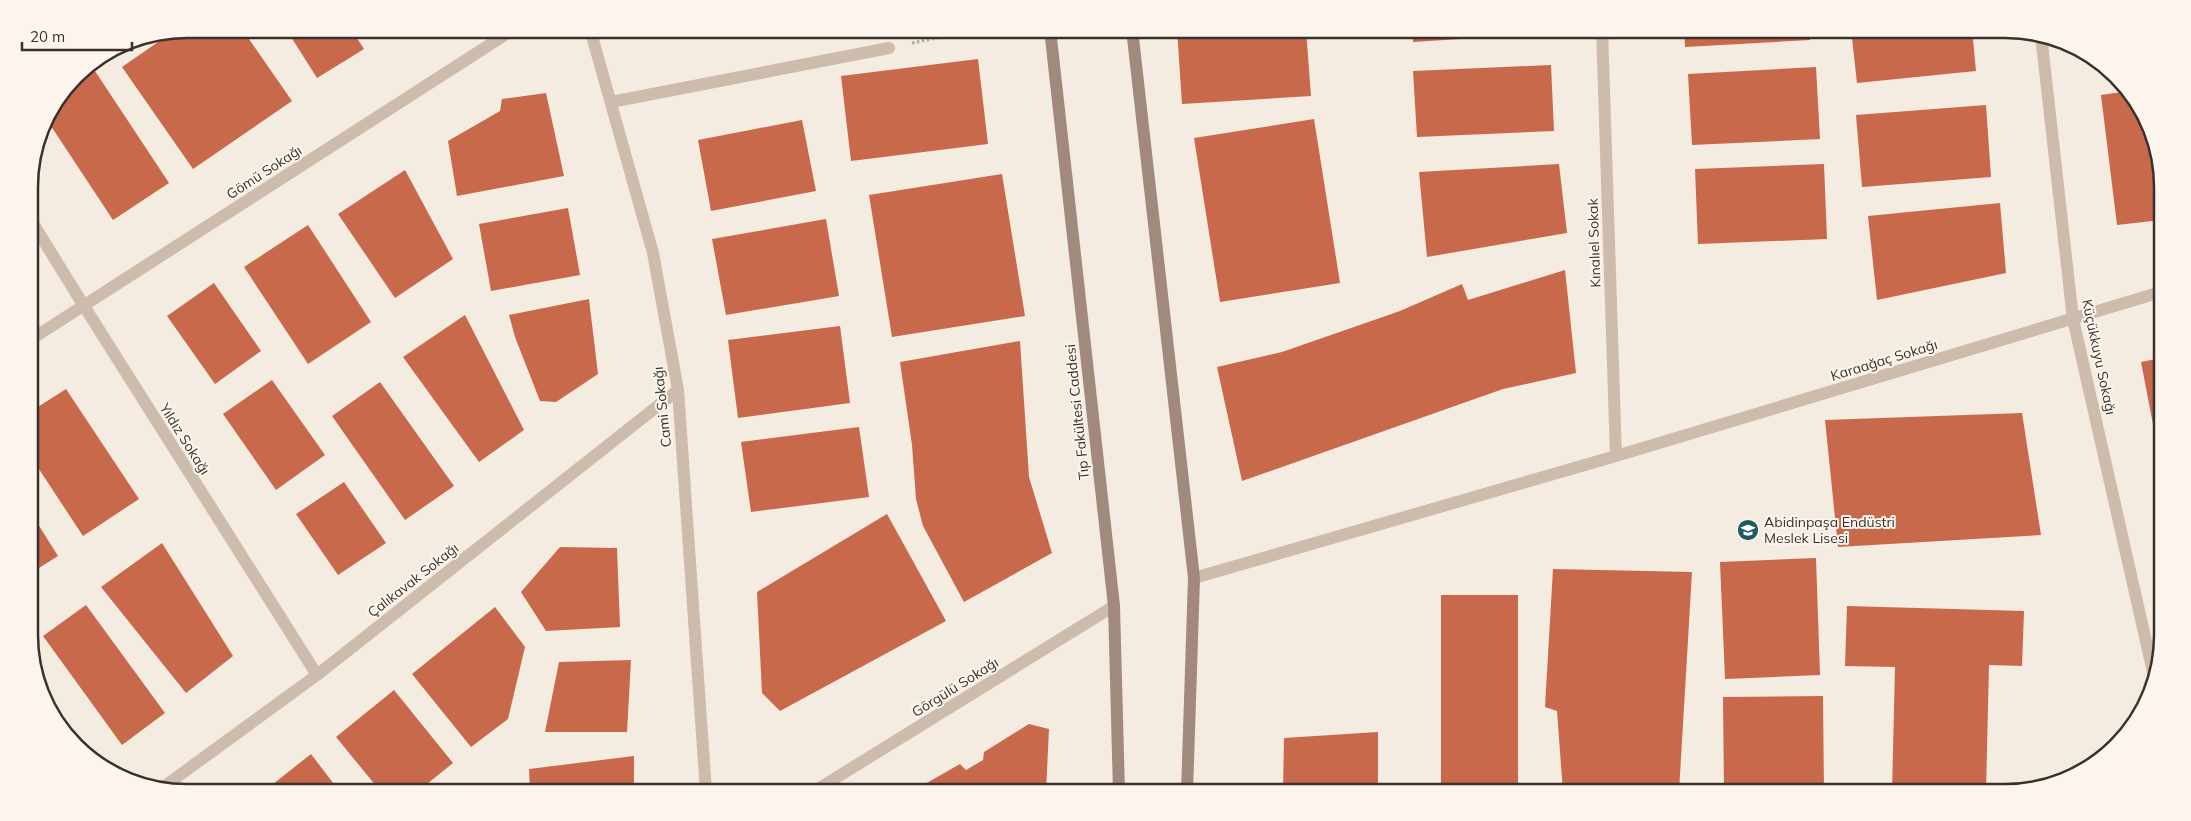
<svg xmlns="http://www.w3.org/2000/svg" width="2191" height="821" font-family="Mulish,sans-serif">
	<rect width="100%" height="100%" fill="#f4ebe1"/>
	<path fill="#c8694b" d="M187 29H242L292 101 193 169 122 67 174 31Z
		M286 29H351L364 49 317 78Z
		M1177 29H1306L1311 96 1182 104Z
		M1413 29H1553V33L1413 42Z
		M1684 29H1810V40L1685 47Z
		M1851 29H1972L1976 71 1857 83Z
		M978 59 988 144 851 161 841 76Z
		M1551 65 1554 131 1417 137 1413 71Z
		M1816 67 1820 139 1692 145 1688 74Z
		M95 71 169 183 113 220 45 117 64 92Z
		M2129 91 2146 117 2161 166V220L2117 225 2101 95Z
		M546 93 564 176 457 196 448 141 500 111 502 99Z
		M1986 105 1991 177 1862 187 1856 115Z
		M1314 119 1340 283 1220 302 1194 138Z
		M802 120 816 191 711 211 698 140Z
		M1559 164 1567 233 1427 257 1419 172Z
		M1824 164 1827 239 1698 244 1695 169Z
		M405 170 453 259 395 298 338 214Z
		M1002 174 1025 316 892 337 869 195Z
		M2000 203 2006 273 1877 300 1868 216Z
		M568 208 580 275 491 291 479 224Z
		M826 219 839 296 726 315 712 239Z
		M308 225 371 322 308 364 244 267Z
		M1565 270 1576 373 1503 389 1242 481 1217 367 1282 352 1400 311 1462 284 1468 300Z
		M214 283 261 351 215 384 167 316Z
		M589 299 598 374 556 402 540 401 515 337 509 315Z
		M465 315 524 430 479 462 403 357Z
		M840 326 850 403 738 418 728 340Z
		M1020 341 1029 477 1052 553 964 602 923 526 916 499 912 445 900 362Z
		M2161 358 2162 444 2157 445 2141 362Z
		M272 380 325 455 276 490 223 414Z
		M380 382 454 486 405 520 332 416Z
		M66 389 139 499 83 536 31 457 30 412Z
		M2022 413 2041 535 1838 547 1825 420Z
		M859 427 869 497 751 512 741 442Z
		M2155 475H2162V526H2161Z
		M344 482 386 543 338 575 296 514Z
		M31 513 58 556 31 573Z
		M887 514 946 621 780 711 762 693 757 592Z
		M162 543 233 656 186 693 101 587Z
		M560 547 617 548 620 627 546 631 521 592Z
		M1816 558 1820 675 1725 679 1720 562Z
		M1553 569 1692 572 1679 792H1563L1557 711 1545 707Z
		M1441 595H1518V792H1441Z
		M86 605 165 713 122 745 43 636Z
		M1847 606 2024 611 2022 666 1989 665 1986 792H1892L1895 667 1845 666Z
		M495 607 525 647 508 719 471 747 412 674Z
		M631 660 627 732H545L559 662Z
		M394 690 453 763 417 792H381L336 737Z
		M1823 696 1824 792H1724L1723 697Z
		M50 698 83 749 68 739Z
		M1029 724 1049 729 1046 792H911L960 764 966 770 983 760 984 752Z
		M1378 732V792H1283L1284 738Z
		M311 754 340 792H263Z
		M634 756V792H530L529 769Z"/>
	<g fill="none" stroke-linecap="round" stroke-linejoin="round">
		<path stroke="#b9a596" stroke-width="3" stroke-dasharray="2.5 2.5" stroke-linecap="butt" d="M912 43 982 29"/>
		<path stroke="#cdbbac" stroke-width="12" d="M590 29 653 253 678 390 706 792
			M1602 29 1616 456
			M2041 35 2073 319 2155 681
			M611 102 889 48
			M29 217 84 306 317 675
			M30 340 514 29
			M1194 578 1616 456 2161 292
			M162 788 317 675 678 390
			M813 792 1114 606"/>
		<path stroke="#a18a7d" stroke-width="12" d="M1050 29 1114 606 1119 792
			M1132 29 1194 578 1187 792"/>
	</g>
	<defs>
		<g id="school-disc" transform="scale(1.125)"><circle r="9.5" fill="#1f5a5e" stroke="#fbf5ee"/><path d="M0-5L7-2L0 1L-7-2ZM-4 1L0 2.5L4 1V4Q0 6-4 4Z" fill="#fff"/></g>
	</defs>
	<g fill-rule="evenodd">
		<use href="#school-disc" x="1748" y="530"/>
	</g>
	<g text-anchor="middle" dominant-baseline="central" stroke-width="4" stroke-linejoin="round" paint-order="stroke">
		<g font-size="14" fill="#3b302b" stroke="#fbf5ee">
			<text transform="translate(264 172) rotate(-33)">Gömü Sokağı</text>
			<text transform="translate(1594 243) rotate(-92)">Kınalıel Sokak</text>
			<text transform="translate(2099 357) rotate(78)">Küçükkuyu Sokağı</text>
			<text transform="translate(1884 360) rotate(-17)">Karaağaç Sokağı</text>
			<text transform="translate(662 407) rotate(-96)">Cami Sokağı</text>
			<text transform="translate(1077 412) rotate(-96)">Tıp Fakültesi Caddesi</text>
			<text transform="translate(185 439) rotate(58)">Yıldız Sokağı</text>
			<text transform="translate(413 580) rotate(-38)">Çalıkavak Sokağı</text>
			<text transform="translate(955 687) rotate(-32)">Görgülü Sokağı</text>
		</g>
		<g font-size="14" fill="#3b302b" stroke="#fbf5ee" text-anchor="start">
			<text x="1764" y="522">Abidinpaşa Endüstri<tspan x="1764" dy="16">Meslek Lisesi</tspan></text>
		</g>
	</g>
	<path d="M0 0H2191V821H0ZM187 38H2005A149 149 0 0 1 2154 187V635A149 149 0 0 1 2005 784H187A149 149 0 0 1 38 635V187A149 149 0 0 1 187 38Z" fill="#fbf5ee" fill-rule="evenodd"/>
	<path fill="none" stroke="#3b302b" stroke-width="2.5" d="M187 38H2005A149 149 0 0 1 2154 187V635A149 149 0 0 1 2005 784H187A149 149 0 0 1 38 635V187A149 149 0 0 1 187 38Z"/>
	<path d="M22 42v8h110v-8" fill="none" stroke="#3b302b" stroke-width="2.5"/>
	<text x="30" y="42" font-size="15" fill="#3b302b" stroke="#fbf5ee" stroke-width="4" paint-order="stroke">20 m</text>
</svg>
